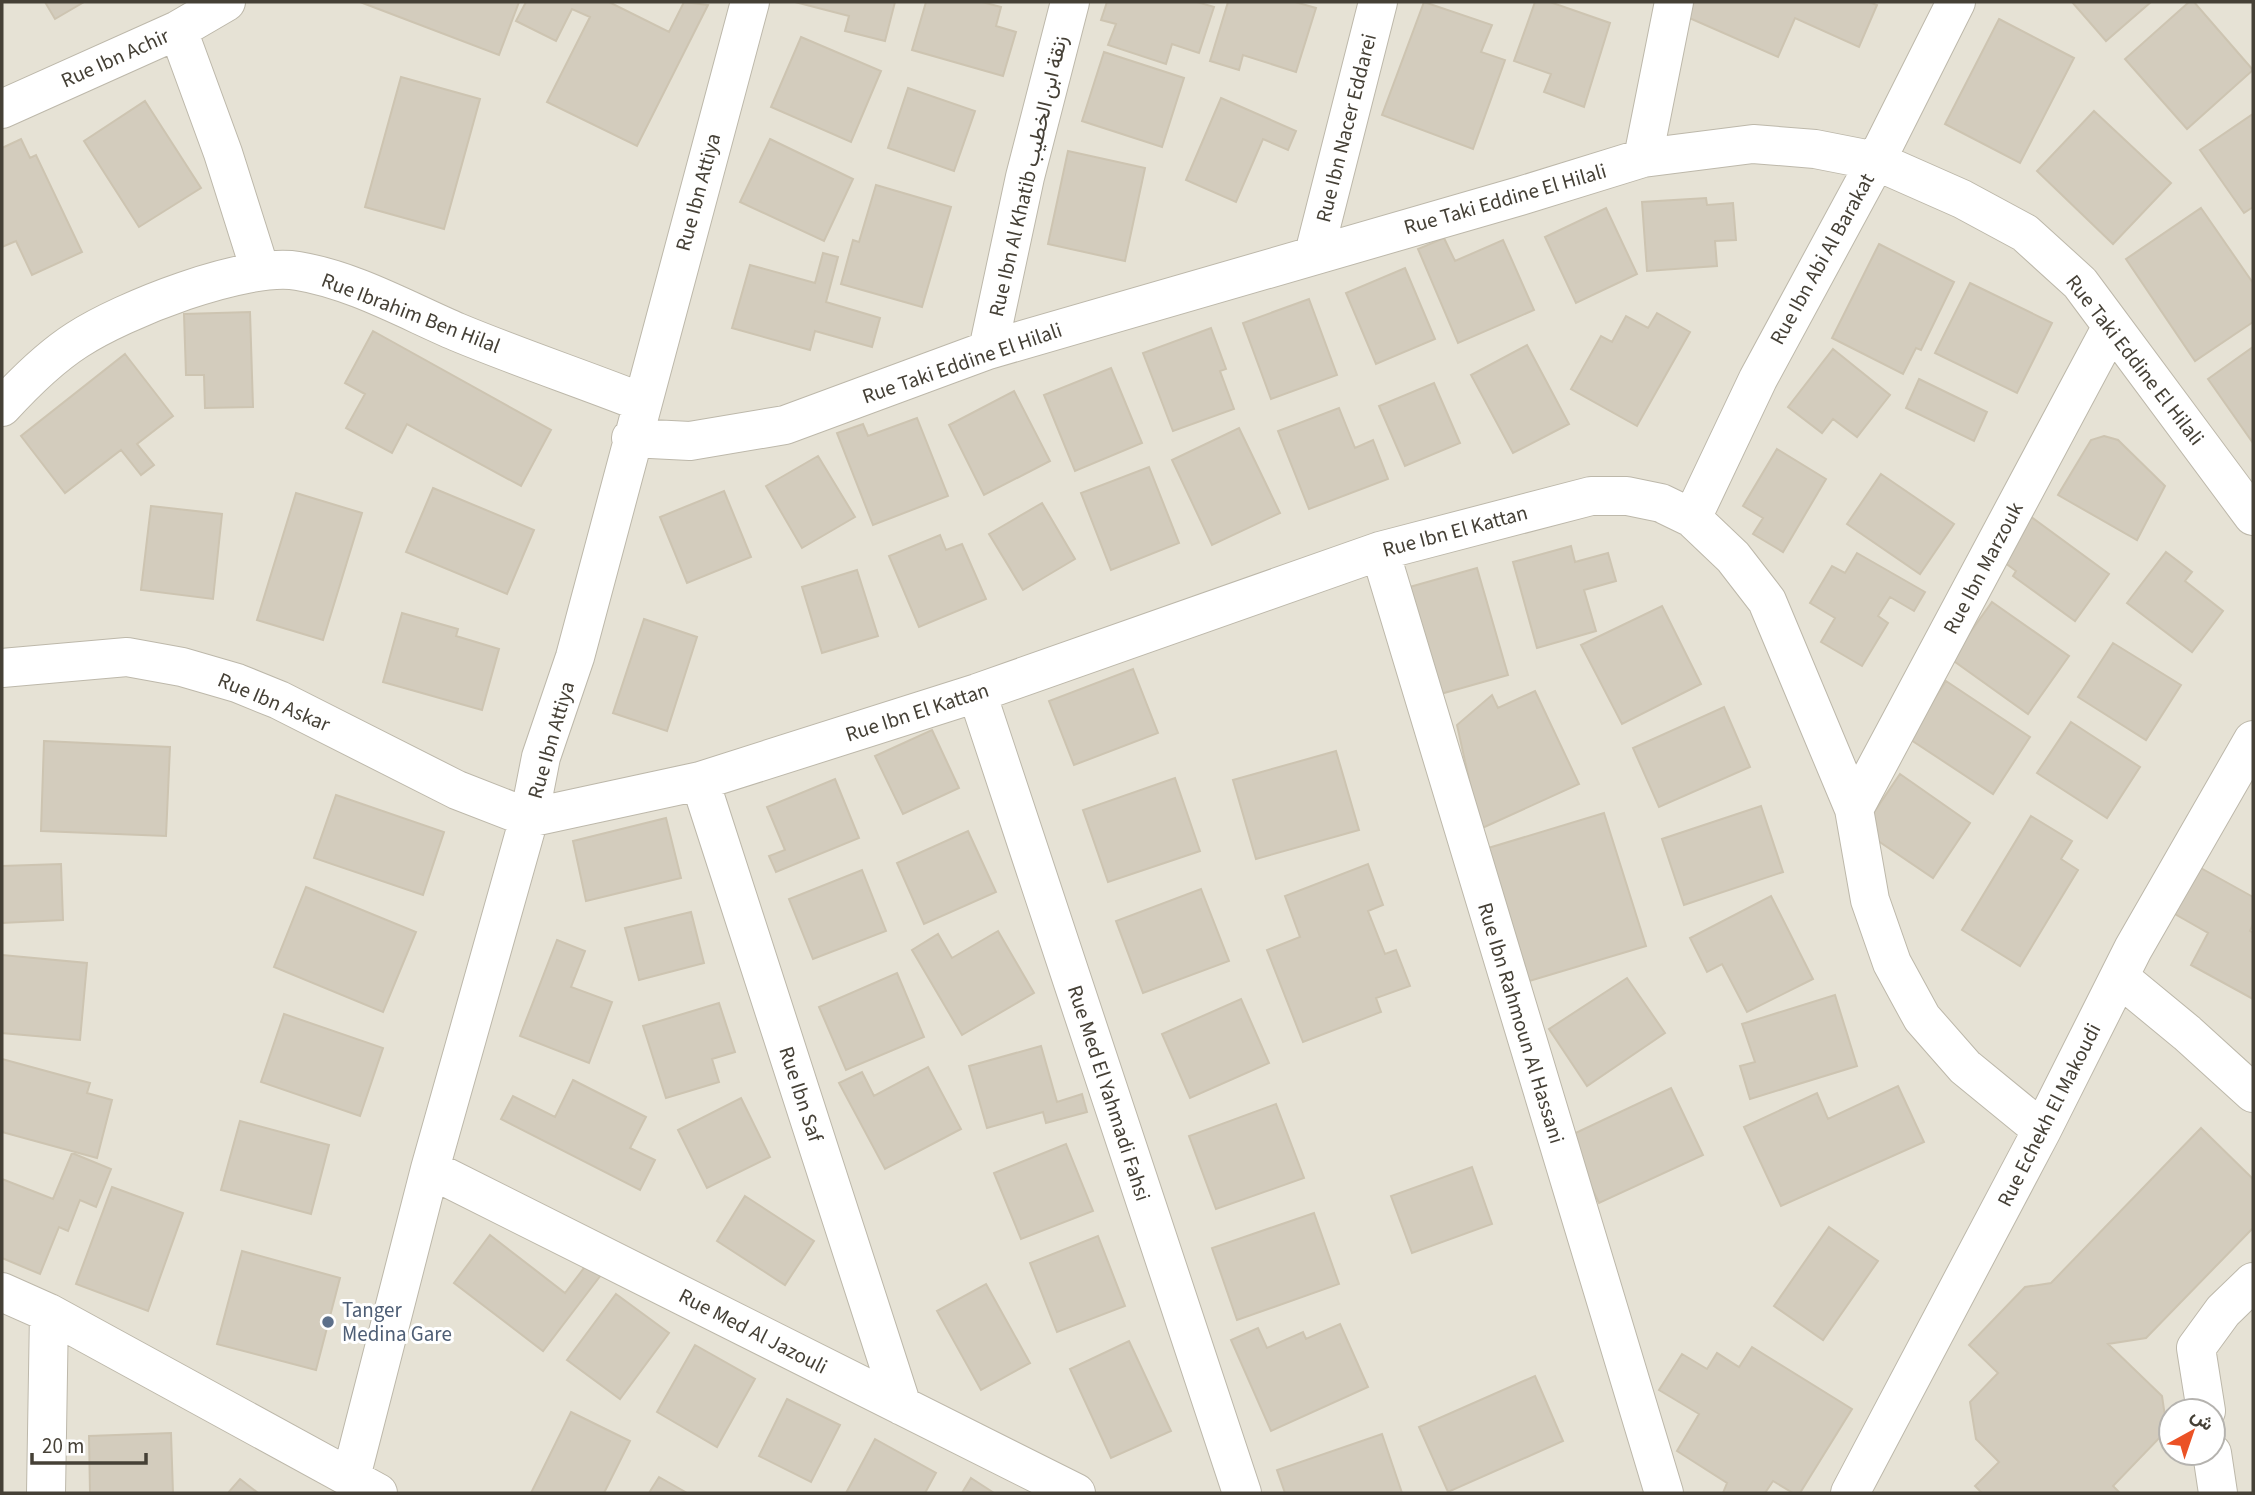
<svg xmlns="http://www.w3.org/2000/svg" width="2255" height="1495" font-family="'Source Sans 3',Vazirmatn,sans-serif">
	<rect width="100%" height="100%" fill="#f2f0e7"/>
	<path fill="#e6e2d5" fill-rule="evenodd" d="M2 2H2253V1493H2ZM2171 1411H2213V1453H2171Z"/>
	<path fill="#d3ccbd" stroke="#cdc4b1" stroke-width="2" d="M45 2H84L55 19Z
		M360 2H519L499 55Z
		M526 2H609L669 32 684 2 708 5 637 146 547 102 590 17 572 9 556 41 516 21Z
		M795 2H895L885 41 845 31 849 16Z
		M926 2H982L1001 7 996 26 1016 32 1003 76 912 50Z
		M1107 2H1197L1214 7 1199 53 1172 44 1166 64 1108 45 1116 24 1101 20Z
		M1228 2H1295L1316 8 1296 72 1243 55 1239 70 1210 61Z
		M1424 2 1492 25 1481 52 1505 60 1473 149 1382 115Z
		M1535 2H1550L1610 23 1584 107 1544 92 1551 74 1514 61Z
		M1694 2H1869L1877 5 1859 47 1795 18 1778 57 1687 17Z
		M2072 2H2151L2106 41Z
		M2189 2H2194L2253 70 2187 129 2125 59Z
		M1999 19 2074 58 2020 163 1945 124Z
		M801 37 881 71 851 142 771 107Z
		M1104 52 1184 78 1162 147 1082 121Z
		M401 77 480 99 444 229 365 207Z
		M908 88 975 111 954 171 888 148Z
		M1221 98 1296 131 1288 150 1263 139 1236 202 1186 180Z
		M145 101 201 188 139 227 84 141Z
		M2094 111 2171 183 2113 244 2037 171Z
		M2253 114V207L2244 213 2200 150Z
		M21 139 30 158 36 155 82 252 32 275 16 241 2 247V148Z
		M770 139 853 179 824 241 740 202Z
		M1068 151 1145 168 1125 261 1048 244Z
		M876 185 951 207 922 307 841 284 853 240 859 242Z
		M1706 198 1707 205 1733 203 1736 240 1715 241 1717 266 1647 271 1642 202Z
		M1606 208 1637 274 1576 303 1545 237Z
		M2201 208 2253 283V322L2195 361 2126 259Z
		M1444 238 1455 261 1503 240 1534 310 1458 343 1418 249Z
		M1879 244 1954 282 1921 350 1916 348 1903 374 1832 338Z
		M823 253 838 257 826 302 880 318 872 347 815 331 810 350 732 328 750 265 815 283Z
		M1405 268 1435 339 1376 364 1346 293Z
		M1970 283 2052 323 2017 393 1935 353Z
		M1309 299 1337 375 1271 399 1243 323Z
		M250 312 253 407 205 408 204 375H186L184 314Z
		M1657 313 1690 332 1637 426 1571 389 1601 336 1612 342 1626 316 1648 328Z
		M1211 328 1226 369 1220 371 1234 409 1173 431 1143 353Z
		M373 331 551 430 521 486 407 424 392 453 346 428 365 394 345 383Z
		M1527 345 1569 424 1513 453 1471 375Z
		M2253 347V443L2208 379Z
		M1833 349 1890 395 1857 437 1833 419 1822 433 1788 407Z
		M125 354 173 416 137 444 154 465 141 475 121 450 65 493 21 436Z
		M1111 368 1142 443 1075 471 1044 395Z
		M1919 379 1987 412 1974 441 1906 408Z
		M1434 383 1460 443 1405 466 1379 406Z
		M1014 391 1050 461 984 495 949 425Z
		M1339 408 1355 448 1373 440 1388 479 1309 509 1278 431Z
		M917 418 948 496 873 525 837 433 863 424 868 436Z
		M1239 428 1280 513 1212 545 1172 460Z
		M2104 436 2118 440 2165 486 2137 540 2058 495 2091 440Z
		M1777 449 1826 479 1783 552 1753 534 1763 518 1743 506Z
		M818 456 855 517 802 548 766 486Z
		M1149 467 1179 543 1111 570 1081 493Z
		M1881 474 1954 524 1920 574 1847 524Z
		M433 488 534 530 507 594 406 552Z
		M724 491 751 557 687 583 660 517Z
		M296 493 362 513 323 640 257 620Z
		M1042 503 1075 559 1023 590 989 534Z
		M151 506 222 514 213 599 141 590Z
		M2023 511 2109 574 2075 621 2013 576 2016 571 1993 554Z
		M940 535 946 550 962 544 986 599 919 627 889 556Z
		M1571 546 1575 562 1608 553 1616 581 1584 590 1596 631 1537 648 1513 562Z
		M2166 552 2192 572 2185 581 2223 611 2192 652 2127 603Z
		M1857 553 1925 592 1914 611 1890 597 1878 616 1888 623 1862 666 1821 642 1835 618 1810 603 1832 566 1845 573Z
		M1477 568 1508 675 1430 697 1399 590Z
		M857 570 878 636 822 653 802 587Z
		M1992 602 2069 656 2028 714 1951 659Z
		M1662 606 1701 684 1622 724 1581 645Z
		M402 613 458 629 456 636 499 649 482 710 383 682Z
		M644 619 697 637 667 731 613 713Z
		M2113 643 2181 685 2146 740 2078 697Z
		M1133 669 1158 733 1074 765 1049 701Z
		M1946 681 2030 737 1993 794 1908 738Z
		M1535 691 1579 784 1480 829 1457 725 1492 695 1498 708Z
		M1724 707 1750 767 1659 807 1633 748Z
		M2071 722 2140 767 2107 818 2037 773Z
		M932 730 959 788 903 814 875 756Z
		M44 741 170 747 166 836 41 831Z
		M1336 751 1359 830 1256 859 1233 780Z
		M1900 774 1970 823 1933 878 1862 830Z
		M1175 778 1200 851 1108 882 1083 810Z
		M835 779 859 838 776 872 769 856 785 850 767 807Z
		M336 795 444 832 423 895 314 858Z
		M1761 806 1783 872 1684 905 1662 839Z
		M1604 813 1646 946 1526 982 1485 849Z
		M2031 816 2072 841 2061 859 2078 870 2020 966 1962 930Z
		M666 818 681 878 586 901 573 841Z
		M968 831 996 892 924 924 897 863Z
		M61 864 63 920 2 923V866Z
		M1368 864 1383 905 1368 911 1385 954 1396 950 1410 986 1376 998 1381 1012 1303 1042 1267 950 1300 937 1285 896Z
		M2199 867 2253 897V924L2250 931 2253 933V999L2191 965 2208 933 2173 913Z
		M862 870 886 931 813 959 789 899Z
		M306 887 416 932 383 1012 274 967Z
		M1201 889 1229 961 1143 993 1116 921Z
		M1771 896 1813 979 1747 1012 1722 964 1707 972 1690 938Z
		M691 912 704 963 639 980 625 928Z
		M998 931 1034 993 962 1035 912 950 938 934 952 958Z
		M557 940 585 951 571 987 612 1002 589 1063 520 1036Z
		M2 955 87 963 80 1040 2 1033Z
		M897 973 924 1037 846 1070 819 1007Z
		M1627 978 1665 1033 1587 1086 1549 1029Z
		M1835 995 1857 1066 1750 1099 1740 1066 1755 1062 1742 1024Z
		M1241 999 1269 1063 1190 1098 1162 1034Z
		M719 1003 735 1052 712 1059 719 1082 666 1098 643 1026Z
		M284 1014 383 1048 360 1116 261 1082Z
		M1041 1046 1057 1102 1082 1094 1087 1112 1046 1123 1043 1112 987 1128 969 1066Z
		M2 1059 90 1083 87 1093 112 1100 97 1158 2 1132Z
		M928 1067 961 1129 885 1169 839 1083 862 1072 874 1096Z
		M573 1080 646 1117 630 1148 655 1160 640 1190 501 1119 513 1096 555 1117Z
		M1898 1086 1924 1142 1781 1206 1744 1127 1817 1093 1828 1119Z
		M1671 1088 1703 1155 1599 1203 1567 1137Z
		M741 1098 770 1157 707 1188 678 1130Z
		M1276 1104 1304 1178 1216 1209 1189 1136Z
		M240 1121 329 1145 311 1214 221 1190Z
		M2201 1128 2253 1179V1228L2146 1338 2108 1344 2162 1396 2167 1430 2113 1486 2120 1493H1982L1975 1486 1999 1462 1976 1439 1970 1402 1998 1373 1969 1345 2025 1287 2051 1283Z
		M1066 1144 1093 1211 1021 1239 994 1173Z
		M72 1153 111 1169 96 1207 80 1200 68 1231 59 1227 40 1274 2 1258V1179L53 1199Z
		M1472 1167 1492 1224 1412 1253 1391 1196Z
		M112 1187 183 1213 148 1311 76 1284Z
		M745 1196 814 1241 785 1285 717 1241Z
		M1314 1213 1339 1284 1237 1320 1212 1248Z
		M1829 1227 1878 1261 1823 1340 1774 1306Z
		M490 1235 565 1293 587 1264 601 1275 543 1351 454 1283Z
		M1098 1236 1125 1306 1057 1332 1030 1263Z
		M242 1251 340 1278 316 1370 217 1344Z
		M986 1284 1030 1363 981 1390 937 1311Z
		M616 1294 669 1333 620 1399 567 1360Z
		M1340 1324 1368 1387 1271 1431 1231 1340 1258 1328 1267 1348 1303 1332 1306 1339Z
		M1129 1341 1171 1431 1111 1458 1070 1369Z
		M695 1345 755 1379 717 1447 657 1412Z
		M1752 1347 1852 1409 1800 1493H1793L1773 1481 1765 1493H1723L1727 1483 1677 1451 1699 1414 1659 1390 1682 1354 1707 1369 1717 1353 1739 1367Z
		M1535 1376 1563 1441 1448 1492 1419 1427Z
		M787 1399 840 1425 811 1482 759 1456Z
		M571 1412 630 1441 604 1493H531Z
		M171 1433 173 1493H90L89 1436Z
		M1382 1434 1402 1493H1285L1277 1470Z
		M875 1439 936 1473 925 1493H846Z
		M659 1477 687 1493H649Z
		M971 1478 994 1493H962Z
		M240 1479 258 1493H228Z"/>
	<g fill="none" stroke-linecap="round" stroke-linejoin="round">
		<g stroke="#bdb8aa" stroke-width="40">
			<path id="minor" d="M178 30 223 153 260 270
				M2 109 178 30 226 2
				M1643 158 1674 2
				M1314 254 1378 2
				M988 350 1025 177 1070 2
				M2 407C24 383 49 358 77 340 123 310 244 262 298 271 353 280 406 310 457 332 517 357 580 378 641 402
				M631 438 690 441 785 425 988 350 1520 196 1643 158 1753 144 1815 149 1876 161 1962 199 2025 233 2080 283 2253 516
				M1692 518 1758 379 1876 161 1956 2
				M1380 551 1664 1493
				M2 668 127 657 182 667 237 683 279 700 457 790 529 818 700 781 977 693 1380 551 1591 496H1627L1661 503 1692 518 1733 557 1767 601 1854 809 1870 900 1892 963 1922 1018 1965 1067 2042 1130
				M977 693 1242 1493
				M700 781 902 1406
				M1854 809 2112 326
				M2119 977 2187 1033 2253 1093
				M430 1169 1076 1493
				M2 1292 49 1313 378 1493
				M2206 1411 2196 1348 2223 1311 2253 1282
				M2212 1453 2218 1493
				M351 1477 430 1169 529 818 541 757 575 657 750 2
				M46 1493 49 1313
				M1850 1493 2042 1130 2133 949 2253 740"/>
		</g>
		<use href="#minor" stroke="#fff" stroke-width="38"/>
	</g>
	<circle fill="#5c6f8a" stroke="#fff" stroke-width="2.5" cx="328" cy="1322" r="7"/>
	<g text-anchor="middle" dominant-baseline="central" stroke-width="6" stroke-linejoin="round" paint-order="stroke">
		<g font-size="21" fill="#454036" stroke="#fff">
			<text transform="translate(115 58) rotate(-24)">Rue Ibn Achir</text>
			<text transform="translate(1346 128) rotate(-76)">Rue Ibn Nacer Eddarei</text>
			<text transform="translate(1028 176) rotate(-77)">Rue Ibn Al Khatib زنقة ابن الخطيب</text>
			<text transform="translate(698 192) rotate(-75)">Rue Ibn Attiya</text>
			<text transform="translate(1505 199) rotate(-16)">Rue Taki Eddine El Hilali</text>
			<text transform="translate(1822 259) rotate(-61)">Rue Ibn Abi Al Barakat</text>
			<text transform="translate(411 313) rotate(21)">Rue Ibrahim Ben Hilal</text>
			<text transform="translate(2135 360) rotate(52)">Rue Taki Eddine El Hilali</text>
			<text transform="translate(962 363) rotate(-19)">Rue Taki Eddine El Hilali</text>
			<text transform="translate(1455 531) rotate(-15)">Rue Ibn El Kattan</text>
			<text transform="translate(1983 568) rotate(-62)">Rue Ibn Marzouk</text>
			<text transform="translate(274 702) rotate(23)">Rue Ibn Askar</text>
			<text transform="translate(917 712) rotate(-18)">Rue Ibn El Kattan</text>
			<text transform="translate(551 740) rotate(-74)">Rue Ibn Attiya</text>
			<text transform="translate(1521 1023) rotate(73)">Rue Ibn Rahmoun Al Hassani</text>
			<text transform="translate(1109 1093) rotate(72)">Rue Med El Yahmadi Fahsi</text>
			<text transform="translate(801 1094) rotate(72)">Rue Ibn Saf</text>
			<text transform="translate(2049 1115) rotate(-63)">Rue Echekh El Makoudi</text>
			<text transform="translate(753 1331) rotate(27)">Rue Med Al Jazouli</text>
		</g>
		<g font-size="21" fill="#4e5e75" stroke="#fff" text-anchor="start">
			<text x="342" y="1310">Tanger<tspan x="342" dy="24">Medina Gare</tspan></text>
		</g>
	</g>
	<rect width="2255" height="1495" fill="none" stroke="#454036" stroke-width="7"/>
	<g transform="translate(2192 1432) rotate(40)"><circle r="33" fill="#ffffff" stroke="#b5b3af" stroke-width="2"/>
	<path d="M0-5L12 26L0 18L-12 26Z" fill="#eb5226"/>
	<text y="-10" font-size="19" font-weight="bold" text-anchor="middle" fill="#454036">ش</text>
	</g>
	<path d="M32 1453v10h114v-10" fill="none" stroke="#454036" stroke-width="3.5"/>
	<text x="42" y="1453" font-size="21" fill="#454036" stroke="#ffffff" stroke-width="5" paint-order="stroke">20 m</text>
</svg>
